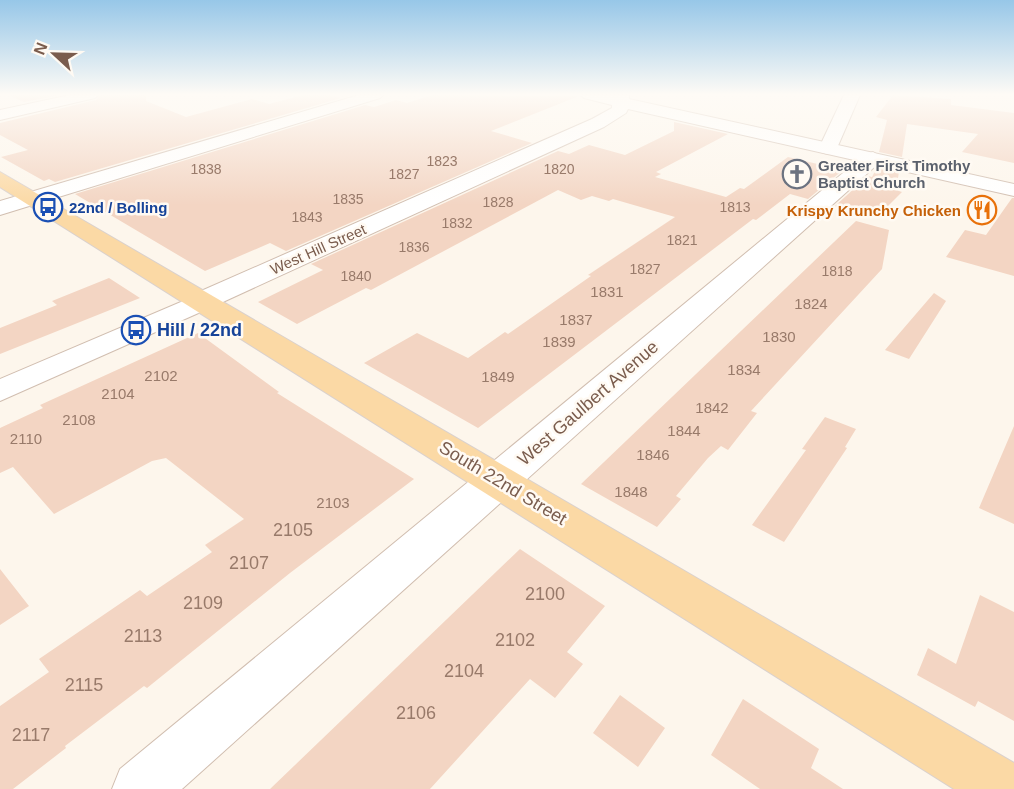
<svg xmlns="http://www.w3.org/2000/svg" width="1014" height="789" font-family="Helvetica,sans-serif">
	<rect width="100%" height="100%" fill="#fdf6ec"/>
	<path fill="#f3d5c3" d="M8 95H61L24 102Z
		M100 95H146V101L186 117 252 99 269 104 303 95H330L341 98 55 182 49 179 44 181 1 157 28 150 0 135V123L96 100Z
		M432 95 579 96 491 131 532 143 286 251 270 243 205 271 75 194 365 105 374 107 396 100 407 103Z
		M893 95 951 99V105L1014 113V163L962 152 978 134 907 124 902 157 879 152 887 120 876 117Z
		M674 122 728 134 656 172 661 174 655 177 726 197 740 188 744 189 788 157 843 170 808 199 790 194 756 220 753 219 478 428 364 363 417 333 468 358 505 332 508 334 591 276 588 275 675 217 613 199 609 201 592 196 581 200 558 190 371 290 366 288 297 324 258 302 323 270 311 264 558 151 569 154 589 145 625 155 674 131Z
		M877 167 899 172 896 190 902 192 876 218 835 206 868 176 872 177Z
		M1012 198H1014V276L946 257 965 230 986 235Z
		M856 221 889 230 882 269 751 411 757 413 728 450 721 446 708 458 676 496 681 499 657 527 581 484Z
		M109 278 140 298 0 354V328L57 305 52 301Z
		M934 293 946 301 909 359 885 350Z
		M198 333 279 392 277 393 414 479 290 573 147 688 144 686 65 746 66 748 13 789H0V706L49 672 39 659 140 590 147 596 212 552 205 545 244 519 166 458 152 461 54 514 13 467 0 473V428L43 408 40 405Z
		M825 417 856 429 845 447 847 448 784 542 752 525 806 450 802 449Z
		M1014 426V524L979 508Z
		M520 549 605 606 567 652 583 664 555 698 530 679 430 789H270Z
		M0 569 29 606 0 625Z
		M980 595 1014 612V721L978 701 975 707 917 675 928 648 956 664Z
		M620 695 665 728 638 767 593 733Z
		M743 699 819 749 811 768 843 789H760L711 755Z"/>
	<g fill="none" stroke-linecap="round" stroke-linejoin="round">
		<g stroke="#d1beb0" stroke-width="2">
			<path id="minor" d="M70 95H98L95 98 0 120V110Z
				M359 95H383L380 98 0 215V201Z
				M844 95H860L837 148 828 154 821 152 819 148Z
				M873 152 883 158 880 162 182 789H112L120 769 866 154Z
				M202 293 212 295 216 301 212 307 0 401V379Z"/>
		</g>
		<g stroke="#d1beb0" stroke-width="2">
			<path id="tertiary" d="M581 95H629V99L1014 184V196L628 109 626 113 604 127 212 307 202 309 192 307 188 301 192 295 592 119 612 108V105L584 98Z"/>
		</g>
		<g stroke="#dad1cd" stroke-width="2">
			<path id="primary" d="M0 172 1014 763V789H954L0 187Z"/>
		</g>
		<use href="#minor" fill="#fff" fill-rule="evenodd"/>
		<use href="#tertiary" fill="#fff" fill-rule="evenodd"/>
		<use href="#primary" fill="#fbd9a5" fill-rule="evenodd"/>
	</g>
	<linearGradient id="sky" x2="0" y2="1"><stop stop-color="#97c7e8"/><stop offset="0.46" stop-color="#fefbf6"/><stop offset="1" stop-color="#fefbf6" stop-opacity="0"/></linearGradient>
	<rect width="1014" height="205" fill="url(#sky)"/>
	<defs>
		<g id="church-ring" transform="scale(1.5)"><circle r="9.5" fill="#fffaf3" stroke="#6b7280" stroke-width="1.5"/><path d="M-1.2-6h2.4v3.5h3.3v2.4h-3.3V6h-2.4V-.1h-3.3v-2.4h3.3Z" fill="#6b7280"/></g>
		<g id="bus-ring" transform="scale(1.5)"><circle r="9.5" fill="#fffaf3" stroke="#1a4fb4" stroke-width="1.5"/><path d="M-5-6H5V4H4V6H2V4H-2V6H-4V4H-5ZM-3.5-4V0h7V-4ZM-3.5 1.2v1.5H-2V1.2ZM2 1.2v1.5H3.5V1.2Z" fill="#1a4fb4"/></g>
		<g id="restaurant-ring" transform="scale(1.5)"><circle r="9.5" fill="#fffaf3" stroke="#e8710a" stroke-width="1.5"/><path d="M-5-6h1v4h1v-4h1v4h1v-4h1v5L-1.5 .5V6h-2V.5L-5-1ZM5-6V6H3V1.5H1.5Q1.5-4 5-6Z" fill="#e8710a"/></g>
	</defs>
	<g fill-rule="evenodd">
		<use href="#church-ring" x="797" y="174"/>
		<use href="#bus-ring" x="48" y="207"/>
		<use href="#restaurant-ring" x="982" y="210"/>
		<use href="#bus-ring" x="136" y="330"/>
	</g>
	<g text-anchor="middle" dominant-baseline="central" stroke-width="5" stroke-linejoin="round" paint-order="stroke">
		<g font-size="14" fill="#987a6a">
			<text x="442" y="161">1823</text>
			<text x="206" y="169">1838</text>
			<text x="559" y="169">1820</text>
			<text x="404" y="174">1827</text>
			<text x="348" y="199">1835</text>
			<text x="498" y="202">1828</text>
			<text x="735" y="207">1813</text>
			<text x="307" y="217">1843</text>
			<text x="457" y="223">1832</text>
			<text x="682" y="240">1821</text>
			<text x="414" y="247">1836</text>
			<text x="645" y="269">1827</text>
			<text x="837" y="271">1818</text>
			<text x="356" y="276">1840</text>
		</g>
		<g font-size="15" font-weight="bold" fill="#5b616d" stroke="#fffaf3" text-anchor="start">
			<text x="818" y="165">Greater First Timothy<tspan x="818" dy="17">Baptist Church</tspan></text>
		</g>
		<g font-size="15" font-weight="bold" fill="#164399" stroke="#fffaf3" text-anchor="start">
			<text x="69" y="207">22nd / Bolling</text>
		</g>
		<g font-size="15" font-weight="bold" fill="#c56008" stroke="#fffaf3" text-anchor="end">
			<text x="961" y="210">Krispy Krunchy Chicken</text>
		</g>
		<g font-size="15" fill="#7a5c4d" stroke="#fffaf3">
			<text transform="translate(318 249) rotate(-24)">West Hill Street</text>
		</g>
		<g font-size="15" fill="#987a6a">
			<text x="607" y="291">1831</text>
			<text x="811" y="303">1824</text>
			<text x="576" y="319">1837</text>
			<text x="779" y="336">1830</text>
			<text x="559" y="341">1839</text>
			<text x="744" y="369">1834</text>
			<text x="161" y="375">2102</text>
			<text x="498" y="376">1849</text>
			<text x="118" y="393">2104</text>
			<text x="712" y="407">1842</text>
			<text x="79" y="419">2108</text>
			<text x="684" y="430">1844</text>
			<text x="26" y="438">2110</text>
			<text x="653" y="454">1846</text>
			<text x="631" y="491">1848</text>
			<text x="333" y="502">2103</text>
		</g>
		<g font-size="18" font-weight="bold" fill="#164399" stroke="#fffaf3" text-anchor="start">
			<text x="157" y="330">Hill / 22nd</text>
		</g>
		<g font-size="18" fill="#7a5c4d" stroke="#fffaf3">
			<text transform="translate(588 403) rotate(-41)">West Gaulbert Avenue</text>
			<text transform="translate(503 483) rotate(31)">South 22nd Street</text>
		</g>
		<g font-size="18" fill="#987a6a">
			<text x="293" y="530">2105</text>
			<text x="249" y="563">2107</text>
			<text x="545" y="594">2100</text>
			<text x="203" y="603">2109</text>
			<text x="143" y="636">2113</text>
			<text x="515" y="640">2102</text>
			<text x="464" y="671">2104</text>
			<text x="84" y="685">2115</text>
			<text x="416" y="713">2106</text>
			<text x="31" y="735">2117</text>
		</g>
	</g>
	<g transform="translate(54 54) rotate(292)" stroke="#fffaf3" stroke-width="4.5" paint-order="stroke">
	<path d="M0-4.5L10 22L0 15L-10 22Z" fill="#7a5c4d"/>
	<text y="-9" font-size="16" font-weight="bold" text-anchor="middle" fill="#7a5c4d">N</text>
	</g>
</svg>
